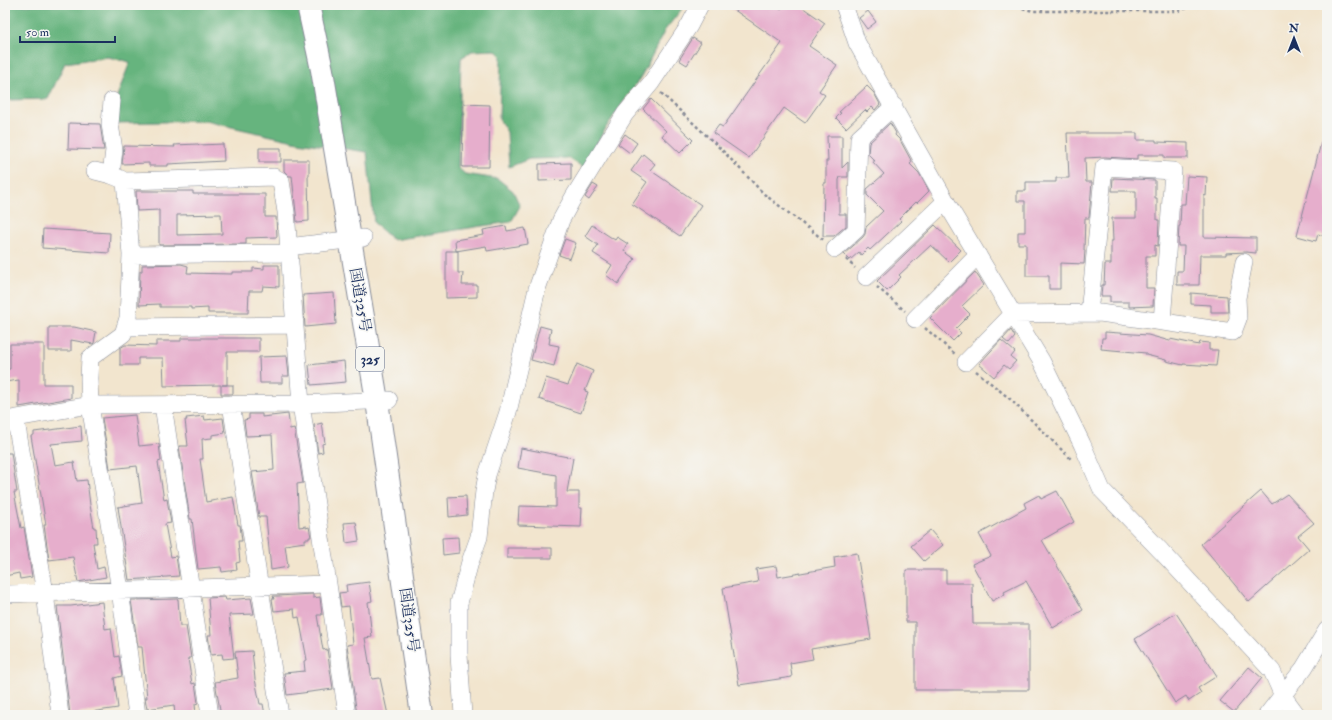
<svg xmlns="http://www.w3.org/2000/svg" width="1332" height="720" font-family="'IM FELL Double Pica','Noto Serif JP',serif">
	<rect width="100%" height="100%" fill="#f6f6f2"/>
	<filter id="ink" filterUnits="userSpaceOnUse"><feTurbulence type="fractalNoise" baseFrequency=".025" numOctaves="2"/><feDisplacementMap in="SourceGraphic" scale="8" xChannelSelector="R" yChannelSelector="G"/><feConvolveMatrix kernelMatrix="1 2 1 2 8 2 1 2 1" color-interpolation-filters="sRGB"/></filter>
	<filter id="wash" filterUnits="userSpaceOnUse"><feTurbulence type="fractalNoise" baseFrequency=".012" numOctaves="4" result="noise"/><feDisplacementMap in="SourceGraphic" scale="16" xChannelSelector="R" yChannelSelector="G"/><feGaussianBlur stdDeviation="0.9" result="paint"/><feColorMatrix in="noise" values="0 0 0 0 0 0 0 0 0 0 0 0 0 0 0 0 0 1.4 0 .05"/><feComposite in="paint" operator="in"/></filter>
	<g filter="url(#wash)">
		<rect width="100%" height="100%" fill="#f2e5ce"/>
		<path fill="#66b47e" stroke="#40726e" d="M5 5H685L665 30 642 75 607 126 583 167 568 158 529 159 509 167 507 132 499 119 501 56 495 50 472 51 461 58 458 168 465 174 498 179 513 191 520 206 511 222 482 226 393 240 374 223 367 152 298 142 205 121 117 123V96L130 62 108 57 65 63 48 99 5 100Z"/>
		<g id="blocks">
			<path fill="#e6aecc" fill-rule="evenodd" d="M727 5H775L781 9 784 5H799L825 23 809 46 837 65 819 91 825 95 805 123 784 108 749 158 713 133 719 125 723 127 782 43Z
				M868 11 876 22 867 29 859 18Z
				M693 38 701 43 687 65 679 60Z
				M867 86 874 93 880 104 875 110 872 107 867 112 865 110 846 128 836 118 841 113 839 112Z
				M651 99 693 140 680 153 662 136 666 131 643 109Z
				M463 104 490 105 489 167H462Z
				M69 123 100 124 104 150 68 149Z
				M890 123 896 133 895 135 900 140 912 162 910 164 919 173 929 191 917 203 916 202 899 219 901 221 870 250 868 248 861 255 859 252 850 260 844 254 863 237 865 234 866 227 883 211 867 195V189L884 174 872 161H875L868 154 869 143Z
				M1067 133H1137V140H1156V142L1188 143V158H1164V155H1137V159L1105 157 1085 158 1086 182H1092L1089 218H1085L1084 250H1085L1084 264 1060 263V289H1049V276H1026V244H1018V232H1025V201H1017V191H1026V182H1056V178H1069Z
				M625 134 637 143 630 153 618 144Z
				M1323 135 1327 136V237L1318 234 1316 241 1297 236Z
				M827 136H842V168L848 162V177H840L839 180V214H846V226L834 236H823L824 183H826V161H828Z
				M198 144 199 145 223 144 224 161 168 164V166H149V163L122 164 124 146 175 147 174 145Z
				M259 148H281V162H259Z
				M643 154 655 164 650 170 701 205 680 236 632 204 647 182 631 171Z
				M284 160H309V176H308L309 221 297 222 292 176H289L284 171Z
				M571 163V180L539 181V164Z
				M1187 176 1207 177 1206 196 1204 195V237L1256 238V253L1246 252 1226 253V255H1200L1199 285H1177V271H1183L1184 246H1178L1179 226H1180L1181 204H1185Z
				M1113 178 1155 180V198H1157V220H1159L1158 246 1155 245V256H1146V288H1154L1153 306 1129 307V302H1110V296H1101L1102 285H1104L1105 264H1111V241H1113L1112 218H1136V191H1112Z
				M593 184 598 187 589 200 585 197Z
				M136 191H193V194H265V217H276L277 237 246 238V244L159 245V210L137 211ZM221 214 222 234 177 235V215Z
				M592 225 615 240 617 237 628 244 624 251 635 259 618 284 606 275 612 265 593 253 598 245 585 236Z
				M935 225 961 250 949 262 931 245 899 275 901 277 887 291 877 281Z
				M506 226 507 231 525 228 528 244 487 251 486 246 456 251 455 240 484 235 483 230Z
				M43 229 110 233 109 253 42 248Z
				M565 239 576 243 570 259 559 255Z
				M446 251H458V273H463L462 285H477V297L446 298Z
				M181 264 188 266 187 273 232 274V272H253V268L264 269V265H279V287L263 286 262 291H249L248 313H208V308L191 309V307H160V304L139 305 140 271H142V265Z
				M975 272 984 285 962 306 970 314 956 328 961 333 953 341 930 318Z
				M334 293 336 324 305 327 303 295Z
				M1191 293 1227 296 1228 312H1211V305L1191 304Z
				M540 326 551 329 549 338H550L549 344 559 346 554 366 531 360Z
				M49 327H74L96 332 94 343 93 344 71 340V351H49Z
				M1011 330 1015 337 1009 344 1003 339Z
				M1105 332 1148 335 1170 341V339L1199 345 1200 342 1209 343V350H1218L1216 366 1183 364V365L1166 361V360L1146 355V353L1101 349 1102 338H1105Z
				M181 338H259V352H227V385H222H233V394H221V385L164 386 163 358H138V365H120V348L125 345 156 346V341H181Z
				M1001 340 1015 352 1011 357 1016 361 1009 369 1004 365 994 377 979 364Z
				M10 344H44V384H71V398L19 407V380L5 382V369H10Z
				M287 356 289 376H282V383H260L259 357Z
				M344 361 346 382 311 385 309 365Z
				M577 364 593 371 585 391 588 392 581 413 539 399 546 378 568 385Z
				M249 414H262V417L288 414 290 429 294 428 303 483 297 484 299 527 306 526V528L309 527 311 537H309V539H305V542L285 545 288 567 271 570 266 517H259L252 472 274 470 272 435 246 436 244 420 249 419Z
				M135 415 139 446 159 444 161 461 158 462 164 500 167 499 171 523 165 524 171 557 176 556 179 576 129 580 118 507 142 503 137 466 110 469 102 418Z
				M204 416 205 420 223 418 225 433 212 435V438L202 439 203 459H200L206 502 233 497 238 525H240L242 541H238L240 562 236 563 237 570 222 572 221 567 198 569 192 519H190L179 446H188L185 420H187L186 418Z
				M322 423 325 443 322 444 323 452 318 453 314 425Z
				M81 426 82 441 51 444 55 465 74 462 77 481 87 480 90 505 94 528H96L97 543H93L97 569 104 567 106 577 78 582 73 557 49 560 44 525H46L31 436 34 435V432Z
				M521 448 573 458 567 492H579V508H582L581 527 518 525 519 506 556 507V475L518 468Z
				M5 453H11L17 492H14L21 528 24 527 32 577 20 579 19 573 5 576Z
				M1057 491 1074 522 1042 540 1083 610 1053 628 1026 581 1004 592 1005 594 992 601 972 564 991 556 979 534 1026 508 1024 503 1039 495 1041 499Z
				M1261 491 1272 504 1287 494 1314 523 1298 536 1309 549 1249 602 1201 544Z
				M466 496 467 515 449 517 448 497Z
				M356 522 359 541 346 543 344 523Z
				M930 530 943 545 924 561 911 546Z
				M458 537 459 553 443 555 442 538Z
				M507 548H552V558H507Z
				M857 553 871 639 811 649 813 659 790 663 792 677 739 685 723 588 758 582 756 569 776 566 778 577 835 567 834 557Z
				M906 570H946V583H972L973 624H1029V690H915V622H906Z
				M369 582 372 601 368 602 372 637 365 638 372 679 380 678 388 715H357L347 645 353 644 349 606 341 607 339 593 347 592 346 585Z
				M313 594V598L320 597 322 615H317L323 650 327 649 333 689 287 695 284 673 305 671 304 661 307 660 299 617 295 618 294 609 274 611 272 599H274L273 596H278Z
				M225 597 226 600 251 598 254 614 229 615 234 658 223 659 222 654 211 655 208 635H211L208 598Z
				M178 599 180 626H186L191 658H188L192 684 195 683 198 703 195 704 196 715H175L174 705 147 709 145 698H147L142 647H138L131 600Z
				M102 602 105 629 111 628 115 657 119 656 122 676 114 678 118 708 70 715 57 606H71Z
				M1176 613 1217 676 1198 688 1201 693 1189 701 1186 696 1175 703 1135 639Z
				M252 651 255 679 260 704H263L265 715H221L215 682 238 678 235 652Z
				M1249 667 1262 678 1234 712 1220 701Z"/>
		</g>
	</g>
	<g filter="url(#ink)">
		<use href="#blocks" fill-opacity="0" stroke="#868a96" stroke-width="1"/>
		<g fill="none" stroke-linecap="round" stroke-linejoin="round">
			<g stroke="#868a96" stroke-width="18">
				<path id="minor" d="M844 5 857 43 953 214 1042 362 1082 444 1102 490 1161 551 1272 671 1283 696 1297 715
					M95 171 111 175 121 179
					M111 175 114 150 110 124 112 101
					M288 247 363 238
					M835 249 856 230 859 138 894 106
					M131 255 289 253
					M866 277 946 201
					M1089 313 1104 167 1173 171 1162 322
					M915 319 978 255
					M126 327 294 325
					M966 362 1013 314 1100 313 1233 332 1238 319 1237 298 1244 262
					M231 404 280 715
					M163 405 210 715
					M5 420 90 405 301 404 389 400
					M17 427 45 593 60 715
					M5 594 328 584
					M137 715 120 590 90 405 89 378 90 358 123 334 128 318 131 255 125 181 274 177 281 181 286 212 301 404 328 584 347 715
					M463 715 459 655V603L470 562 479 537 484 491 487 475 508 412 537 289 561 220 573 198 625 114 651 83 689 26 700 5
					M1267 715 1304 668 1327 630"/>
			</g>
			<g stroke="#868a96" stroke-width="24">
				<path id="highway" d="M308 5 322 70 377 401 422 715"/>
			</g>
			<path stroke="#868a96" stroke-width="2.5" stroke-dasharray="3 3" stroke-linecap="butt" d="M1011 5 1033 11H1178L1197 5
				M661 93 722 150 764 194 825 241
				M846 259 855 268
				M877 287 905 311
				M925 328 955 354
				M976 371 1010 399 1072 460"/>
			<use href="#minor" stroke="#fff" stroke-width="17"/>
			<use href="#highway" stroke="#fff" stroke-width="22"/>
		</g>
	</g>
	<g text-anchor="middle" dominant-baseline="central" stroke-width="3" stroke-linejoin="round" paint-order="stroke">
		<rect fill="#f6f6f2" stroke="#5d6b8a" stroke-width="1" x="356" y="347" width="28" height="24" rx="3"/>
		<g font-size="14" font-weight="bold" fill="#1b2f5e">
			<text x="370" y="359">325</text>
		</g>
		<g font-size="15" fill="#1b2f5e" stroke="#f6f6f2">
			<text transform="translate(360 300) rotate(80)">国道325号</text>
			<text transform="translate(409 620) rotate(82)">国道325号</text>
		</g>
	</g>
	<rect width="1332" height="720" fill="none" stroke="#f6f6f2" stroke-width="20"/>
	<g transform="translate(1294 38)" stroke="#f6f6f2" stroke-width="3" paint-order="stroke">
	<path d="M0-3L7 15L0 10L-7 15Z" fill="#1b2f5e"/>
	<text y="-6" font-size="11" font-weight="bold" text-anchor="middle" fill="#1b2f5e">N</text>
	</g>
	<path d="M20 36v6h95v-6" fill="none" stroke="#1b2f5e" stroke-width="2"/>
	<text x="26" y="36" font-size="12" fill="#1b2f5e" stroke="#f6f6f2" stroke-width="3" paint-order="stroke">50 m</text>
</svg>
